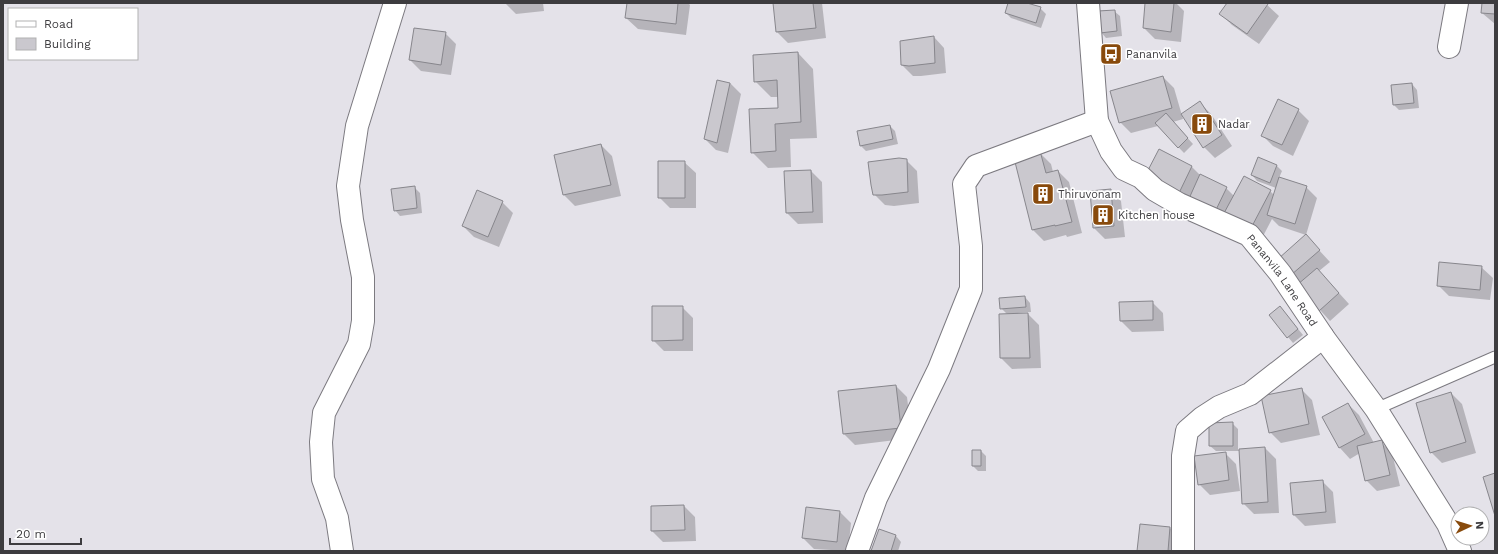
<svg xmlns="http://www.w3.org/2000/svg" width="1498" height="554" font-family="'Work Sans',sans-serif">
	<rect width="100%" height="100%" fill="#e4e2e9"/>
	<path fill="#0003" d="M505 3H543L544 11 516 14Z
		M628 3H688L690 5 686 35 638 29 626 18Z
		M774 3H822L826 38 788 43 777 32Z
		M1009 3H1024L1040 8 1046 14 1041 28 1011 18 1006 13Z
		M1146 3H1176L1184 11 1181 42 1155 39 1144 28Z
		M1228 3H1265L1279 16 1259 44 1232 25 1221 14Z
		M1483 3H1495V24L1482 13Z
		M1114 11 1120 16 1122 36 1106 38 1101 32Z
		M445 33 456 44 451 75 421 71 410 60Z
		M934 37 944 48 946 73 921 76H913L902 65Z
		M798 53 813 69 817 138 790 139 791 167 768 168 752 152 779 108V97H771L755 81Z
		M1163 77 1174 88 1183 119 1173 122 1193 144 1184 153 1158 126 1131 133 1120 122Z
		M730 83 741 94 728 153 716 150 705 139Z
		M1412 84 1417 90 1419 108 1399 110 1394 105Z
		M1200 103 1211 114 1232 146 1215 158 1204 147Z
		M1298 110 1309 121 1293 156 1273 146 1262 135Z
		M890 126 895 131 898 144 866 151 860 145Z
		M601 145 612 156 621 196 575 206 564 195 555 155Z
		M1159 150 1192 167 1201 176 1226 188 1234 196 1270 191 1274 195 1276 188 1257 181 1252 175 1259 158 1277 166 1282 171 1279 178 1306 187 1317 198 1306 235 1279 226 1272 219 1261 240 1157 186Z
		M1040 153 1051 164 1053 172 1058 171 1069 182 1082 233 1067 237 1066 235 1044 241 1033 230 1015 159Z
		M906 160 917 171 919 203 894 206 885 205 874 194Z
		M684 162 696 173V208H670L659 197Z
		M811 171 822 182 823 223 798 224 787 213Z
		M414 187 420 193 422 213 400 216 395 210Z
		M1110 190 1121 201 1125 237 1105 239 1094 228Z
		M502 202 513 213 499 247 474 237 463 226Z
		M1306 236 1330 262 1319 271 1349 304 1330 321 1320 310 1301 283 1292 274Z
		M1481 267 1493 278 1490 300 1449 296 1438 285Z
		M1025 297 1030 303 1031 312 1018 313V315L1028 314 1039 325 1041 368 1012 369 1001 358 1008 315 1001 308Z
		M1152 302 1163 313 1164 331 1132 332 1121 321Z
		M682 307 693 318V351H664L653 340Z
		M1280 307 1303 335 1293 343 1288 337Z
		M896 386 907 397 912 438 855 445 844 434 839 392Z
		M1301 389 1312 400 1320 435 1281 443 1270 432Z
		M1451 393 1462 404 1476 453 1442 463 1431 452Z
		M1348 404 1359 415 1374 443 1381 442 1392 453 1400 486 1377 491 1366 480 1360 453 1350 459 1340 448Z
		M1232 423 1238 429V450L1265 448 1276 459 1279 513 1254 514 1243 503 1240 451H1216L1210 446Z
		M981 451 986 456V471H978L973 466Z
		M1225 453 1236 464 1240 491 1210 495 1199 484Z
		M1322 481 1333 492 1336 523 1305 526 1294 515Z
		M684 506 695 517 696 541 663 542 652 531Z
		M840 512 851 523 848 551 814 549 803 538Z
		M1141 525 1170 528 1181 539 1180 551H1138Z
		M879 530 896 536 901 542 898 551H872Z"/>
	<path fill="#cac8ce" stroke="#87868c" d="M627 3H678L676 24 625 18Z
		M773 3H813L816 28 776 32Z
		M1008 3H1027L1041 7 1036 23 1005 13Z
		M1145 3H1174L1171 32 1143 28Z
		M1227 3H1267L1268 4 1247 34 1219 14Z
		M1482 3H1495V14L1481 13Z
		M1115 10 1117 31 1100 33 1098 11Z
		M414 28 446 32 441 65 409 60Z
		M934 36 935 63 909 66 901 65 900 41Z
		M798 52 801 122 775 124 776 151 751 153 749 109 778 108 777 80 754 82 753 55Z
		M1163 76 1172 108 1119 123 1110 91Z
		M717 80 730 83 717 143 704 139Z
		M1412 83 1414 103 1393 105 1391 85Z
		M1278 99 1299 109 1282 145 1261 136Z
		M1200 101 1222 135 1203 148 1181 114Z
		M1166 113 1188 138 1178 148 1155 123Z
		M890 125 893 139 860 146 857 131Z
		M601 144 611 185 563 195 554 155Z
		M1159 149 1192 166 1179 193 1145 176Z
		M1040 151 1046 173 1058 170 1072 222 1055 226V225L1032 230 1014 158Z
		M1258 157 1277 165 1270 183 1251 175Z
		M899 158 907 159 908 192 882 195H873L871 185 868 162Z
		M658 161H685V198H658Z
		M811 170 813 212 786 213 784 171Z
		M1200 174 1227 187 1213 216 1187 203Z
		M1244 176 1271 190 1250 230 1223 215Z
		M1279 177 1307 186 1295 224 1267 215Z
		M415 186 417 208 394 211 391 189Z
		M1111 189 1114 226 1093 228 1090 191Z
		M477 190 503 201 488 237 462 226Z
		M1306 234 1320 250 1291 275 1278 259Z
		M1439 262 1482 266 1480 290 1437 286Z
		M1317 268 1339 293 1319 311 1297 285Z
		M1025 296 1026 307 1000 309 999 298Z
		M1153 301V320L1120 321 1119 302Z
		M652 306H683V340L652 341Z
		M1280 306 1298 329 1287 338 1269 315Z
		M1028 313 1030 358H1000L999 314Z
		M896 385 901 428 843 434 838 391Z
		M1302 388 1309 424 1269 433 1261 396Z
		M1451 392 1466 442 1430 453 1416 403Z
		M1348 403 1365 434 1339 448 1322 417Z
		M1233 422V446H1209V423Z
		M1382 440 1390 475 1365 481 1357 446Z
		M1265 447 1268 502 1242 504 1239 449Z
		M972 450H981V466H972Z
		M1226 452 1229 480 1198 485 1194 456Z
		M1495 473V516L1483 477Z
		M1323 480 1326 512 1293 515 1290 483Z
		M684 505 685 530 651 531V506Z
		M806 507 840 511 837 542 802 538Z
		M1140 524 1170 527 1168 551H1137Z
		M879 529 896 535 891 551H871Z"/>
	<g fill="none" stroke-linecap="round" stroke-linejoin="round">
		<g stroke="#7c7a80" stroke-width="13">
			<path id="service" d="M1376 409 1495 357"/>
		</g>
		<g stroke="#7c7a80" stroke-width="24">
			<g id="minor">
				<path id="s1" d="M1088 3 1097 121 1111 151 1124 169 1141 177 1155 190 1179 204 1249 235 1280 273 1323 337 1376 409 1448 524 1460 551"/>
				<path d="M1449 47 1457 3"/>
				<path d="M342 551 337 518 323 479 321 442 324 413 359 344 363 321V277L352 220 348 186 357 126 395 3"/>
				<path d="M857 551 876 498 939 369 971 289V246L964 184 976 166 1097 121"/>
				<path d="M1183 551V456L1187 431 1202 418 1219 407 1250 394 1323 337"/>
			</g>
		</g>
		<use href="#service" stroke="#fff" stroke-width="11"/>
		<use href="#minor" stroke="#fff" stroke-width="22"/>
	</g>
	<defs>
		<g id="bus-square" transform="scale(1.15)"><rect x="-9" y="-9" width="18" height="18" rx="4" fill="#884a0c" stroke="#fff"/><path d="M-5-6H5V4H4V6H2V4H-2V6H-4V4H-5ZM-3.5-4V0h7V-4ZM-3.5 1.2v1.5H-2V1.2ZM2 1.2v1.5H3.5V1.2Z" fill="#fff"/></g>
		<g id="building-square" transform="scale(1.15)"><rect x="-9" y="-9" width="18" height="18" rx="4" fill="#884a0c" stroke="#fff"/><path d="M-4-6H4V6H1V3H-1V6H-4ZM-2.5-4.3h1.7v1.8h-1.7ZM.8-4.3h1.7v1.8H.8ZM-2.5-1h1.7V.8h-1.7ZM.8-1h1.7V.8H.8Z" fill="#fff"/></g>
	</defs>
	<g fill-rule="evenodd">
		<use href="#bus-square" x="1111" y="54"/>
		<use href="#building-square" x="1202" y="124"/>
		<use href="#building-square" x="1043" y="194"/>
		<use href="#building-square" x="1103" y="215"/>
	</g>
	<g text-anchor="middle" dominant-baseline="central" stroke-width="3.5" stroke-linejoin="round" paint-order="stroke">
		<g font-size="11" fill="#3d3c3f" stroke="#fff" text-anchor="start">
			<text x="1126" y="54">Pananvila</text>
			<text x="1218" y="124">Nadar</text>
			<text x="1058" y="194">Thiruvonam</text>
			<text x="1118" y="215">Kitchen house</text>
		</g>
		<g font-size="11" fill="#3d3c3f" stroke="#fff">
			<text stroke="none"><textPath href="#s1" startOffset="372">Pananvila Lane Road</textPath></text>
		</g>
	</g>
	<rect width="1498" height="554" fill="none" stroke="#3d3c3f" stroke-width="8"/>
	<rect x="8" y="8" width="130" height="52" fill="#ffffff" stroke="#b1b1b2"/>
	<rect x="16" y="21" width="20" height="6" fill="#ffffff" stroke="#b1b1b2"/>
	<text x="44" y="28" font-size="12" fill="#3d3c3f">Road</text>
	<rect x="16" y="38" width="20" height="12" fill="#cac8ce" stroke="#b1b1b2"/>
	<text x="44" y="48" font-size="12" fill="#3d3c3f">Building</text>
	<g transform="translate(1470 526) rotate(86)"><circle r="19" fill="#ffffff" stroke="#b1b1b2"/>
	<path d="M0-3L7 15L0 10L-7 15Z" fill="#884a0c"/>
	<text y="-6" font-size="11" font-weight="bold" text-anchor="middle" fill="#3d3c3f">N</text>
	</g>
	<path d="M10 538v6h71v-6" fill="none" stroke="#3d3c3f" stroke-width="2"/>
	<text x="16" y="538" font-size="12" fill="#3d3c3f" stroke="#ffffff" stroke-width="3" paint-order="stroke">20 m</text>
</svg>
